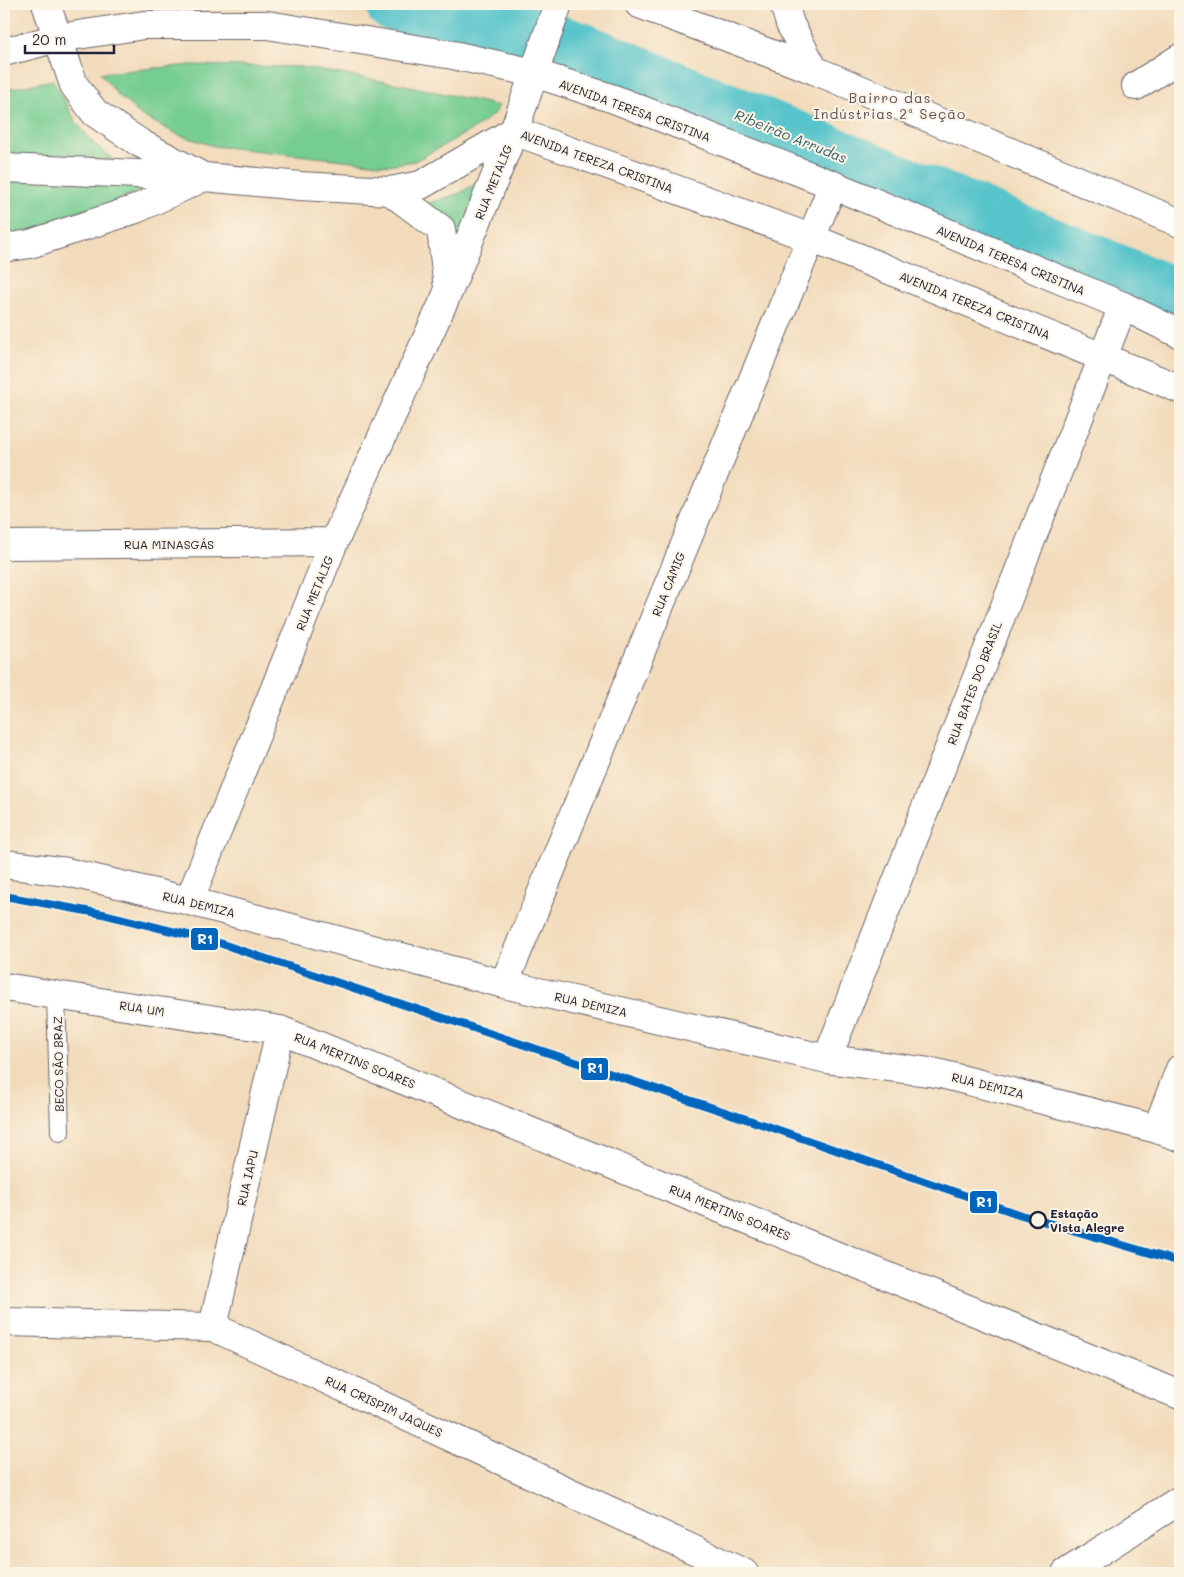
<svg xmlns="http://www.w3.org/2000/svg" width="1184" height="1577" font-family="Mali,sans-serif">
	<rect width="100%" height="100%" fill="#fcf5e5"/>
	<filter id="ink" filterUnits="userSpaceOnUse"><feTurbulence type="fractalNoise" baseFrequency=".02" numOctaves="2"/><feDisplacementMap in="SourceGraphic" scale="10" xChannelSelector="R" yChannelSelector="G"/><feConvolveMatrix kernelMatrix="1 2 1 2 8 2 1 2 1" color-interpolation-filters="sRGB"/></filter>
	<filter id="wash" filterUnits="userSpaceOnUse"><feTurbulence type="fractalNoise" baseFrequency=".0096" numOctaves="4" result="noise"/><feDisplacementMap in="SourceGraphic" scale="20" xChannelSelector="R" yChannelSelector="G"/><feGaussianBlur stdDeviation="1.12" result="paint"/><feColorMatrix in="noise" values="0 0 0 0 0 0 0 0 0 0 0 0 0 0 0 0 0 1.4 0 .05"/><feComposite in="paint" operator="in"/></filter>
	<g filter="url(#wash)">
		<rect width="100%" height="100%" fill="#f2dbbb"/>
		<path fill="#76cd91" stroke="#4c7866" d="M191 65 301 67 410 86 499 106 494 114 475 128 415 161 389 165 214 146 179 135 142 116 118 95 100 73Z
			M53 80 76 122 92 142 114 160 4 156V90Z
			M490 175 455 256 423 205 460 193Z
			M4 179 144 184 142 190 37 234 4 242Z"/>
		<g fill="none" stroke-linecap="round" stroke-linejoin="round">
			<path stroke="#56c4ca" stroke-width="54" d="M392 4 512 28 578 48 1180 297"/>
		</g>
	</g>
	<g filter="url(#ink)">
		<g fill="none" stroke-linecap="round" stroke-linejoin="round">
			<g stroke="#6b6368" stroke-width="20">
				<path id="service" d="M56 995 60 1132"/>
			</g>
			<g stroke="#6b6368" stroke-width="30">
				<path id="minor" d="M784 4 790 24 814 70
					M1136 86 1180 58
					M390 191 441 229 448 288
					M4 248 30 244 136 209 204 177
					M4 545 334 542
					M4 864 67 872 189 901 504 984 827 1059 937 1073 1157 1129 1180 1137
					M189 901 334 542 449 290 514 131 811 238 1180 389
					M504 984 833 185
					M4 987 280 1030 1180 1395
					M827 1059 1123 306
					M1157 1129 1180 1069
					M4 1322 213 1327 744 1573
					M213 1327 280 1030
					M1066 1573 1180 1500"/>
			</g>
			<g stroke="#6b6368" stroke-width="30">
				<path id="secondary" d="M46 4 74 85 95 113 140 143 198 174
					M639 4 814 70 1180 223
					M4 52 58 38 144 25H267L453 55 534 73 614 99 833 185 1123 306 1180 334
					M4 168 204 177 300 186 390 191 421 185 514 131 558 4"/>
			</g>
			<path stroke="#6b6368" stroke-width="3" stroke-dasharray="4 4" stroke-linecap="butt" d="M746 4 755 8"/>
			<use href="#service" stroke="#fff" stroke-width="18"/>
			<use href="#minor" stroke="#fff" stroke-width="28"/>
			<use href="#secondary" stroke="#fff" stroke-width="28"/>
			<g stroke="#fcf5e5" stroke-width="11">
				<path id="rail-1" d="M4 896 103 914 216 942 773 1128 1018 1214 1180 1262"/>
			</g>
			<use href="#rail-1" stroke="#0065bd" stroke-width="8"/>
		</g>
	</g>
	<circle fill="#fcf5e5" stroke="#22223b" stroke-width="2.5" cx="1038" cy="1220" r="8"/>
	<g text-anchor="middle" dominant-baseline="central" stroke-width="4" stroke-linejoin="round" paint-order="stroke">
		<g font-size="12" fill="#22223b" stroke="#fcf5e5">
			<text transform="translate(635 110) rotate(20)">AVENIDA TERESA CRISTINA</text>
			<text transform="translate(597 161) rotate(20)">AVENIDA TEREZA CRISTINA</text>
			<text transform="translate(493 182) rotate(-68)">RUA METALIG</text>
			<text transform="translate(1011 260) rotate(23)">AVENIDA TERESA CRISTINA</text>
			<text transform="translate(975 305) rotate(22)">AVENIDA TEREZA CRISTINA</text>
			<text x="169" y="544">RUA MINASGÁS</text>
			<text transform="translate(668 584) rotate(-68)">RUA CAMIG</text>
			<text transform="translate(314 593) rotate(-68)">RUA METALIG</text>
			<text transform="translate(974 683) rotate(-69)">RUA BATES DO BRASIL</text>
			<text transform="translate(199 904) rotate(14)">RUA DEMIZA</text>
			<text transform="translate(591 1004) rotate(13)">RUA DEMIZA</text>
			<text transform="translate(142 1008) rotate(9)">RUA UM</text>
			<text transform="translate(355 1060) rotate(22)">RUA MERTINS SOARES</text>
			<text transform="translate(58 1064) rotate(-91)">BECO SÃO BRAZ</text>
			<text transform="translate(988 1085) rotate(14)">RUA DEMIZA</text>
			<text transform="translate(247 1178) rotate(-77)">RUA IAPU</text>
			<text transform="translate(730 1212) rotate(22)">RUA MERTINS SOARES</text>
			<text transform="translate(384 1406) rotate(25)">RUA CRISPIM JAQUES</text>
		</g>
		<g font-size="12" font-weight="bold" fill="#22223b" stroke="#fcf5e5" text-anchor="start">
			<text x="1050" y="1213">Estação<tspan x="1050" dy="14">Vista Alegre</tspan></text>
		</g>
		<g font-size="14" letter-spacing="1" fill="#5f4c58" stroke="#fcf5e5">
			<text x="890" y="97">Bairro das<tspan x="890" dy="16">Indústrias 2ª Seção</tspan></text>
		</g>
		<g font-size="14" font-style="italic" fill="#345b6d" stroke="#fcf5e5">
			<text transform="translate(791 136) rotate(22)">Ribeirão Arrudas</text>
		</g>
	</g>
	<g stroke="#fcf5e5" stroke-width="2">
		<rect x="190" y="927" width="29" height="24" rx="5" fill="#0065bd"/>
		<rect x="580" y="1057" width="29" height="24" rx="5" fill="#0065bd"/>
		<rect x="969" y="1190" width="29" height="24" rx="5" fill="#0065bd"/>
	</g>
	<g font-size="14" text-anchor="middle" font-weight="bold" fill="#fff">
		<text x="205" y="944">R1</text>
		<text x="595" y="1073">R1</text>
		<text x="984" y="1207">R1</text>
	</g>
	<rect width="1184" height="1577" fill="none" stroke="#fcf5e5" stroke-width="20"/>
	<path d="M25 45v8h89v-8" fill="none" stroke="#22223b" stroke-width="2.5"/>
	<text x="32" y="45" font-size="15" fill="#22223b" stroke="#fcf5e5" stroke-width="4" paint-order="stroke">20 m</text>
</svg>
